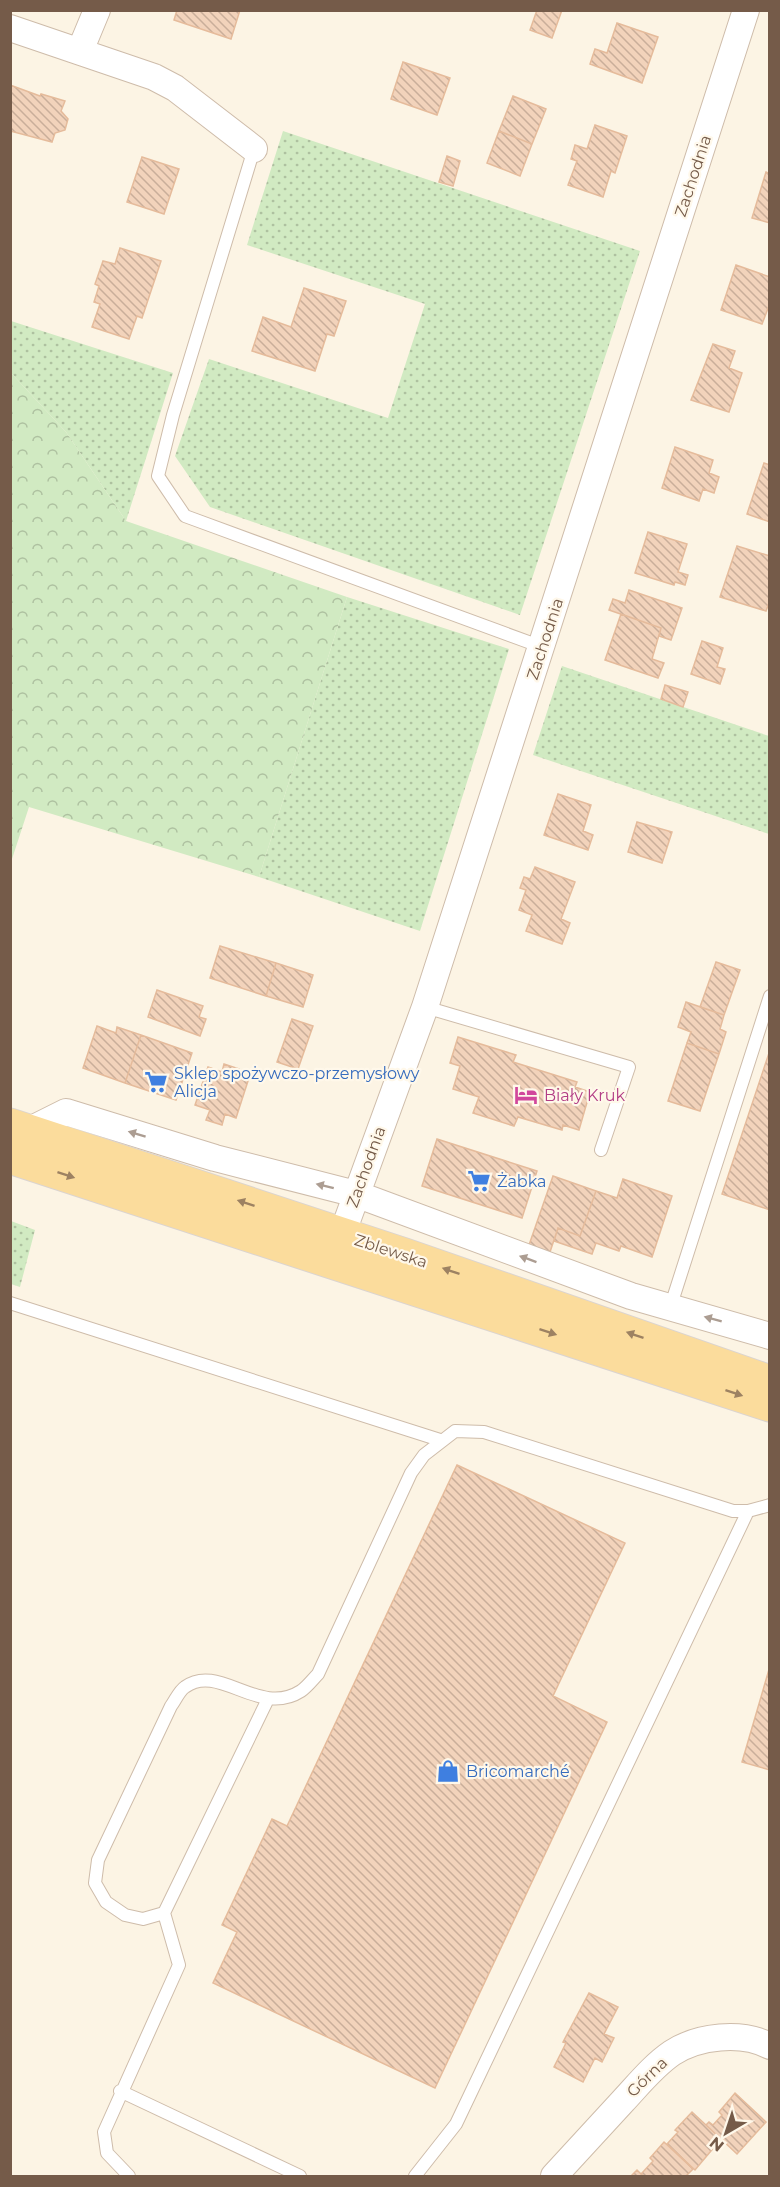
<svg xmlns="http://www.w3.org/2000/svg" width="780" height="2187" font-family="Montserrat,sans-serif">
	<defs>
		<pattern id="grass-dots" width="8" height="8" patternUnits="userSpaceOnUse" patternTransform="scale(1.5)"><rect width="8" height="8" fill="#d1eac2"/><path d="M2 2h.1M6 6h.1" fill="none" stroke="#aec1a0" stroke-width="1.8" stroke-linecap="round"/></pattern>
		<pattern id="forest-crowns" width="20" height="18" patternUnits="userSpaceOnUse" patternTransform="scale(1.5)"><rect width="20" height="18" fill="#d1eac2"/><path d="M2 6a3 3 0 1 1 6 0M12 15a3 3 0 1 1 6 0" fill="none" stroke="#aec1a0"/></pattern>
		<pattern id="building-back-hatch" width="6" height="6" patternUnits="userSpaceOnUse" patternTransform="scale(1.5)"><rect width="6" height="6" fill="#f2d3bb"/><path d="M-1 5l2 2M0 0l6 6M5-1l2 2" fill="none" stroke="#c9ae9a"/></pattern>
	</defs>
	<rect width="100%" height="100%" fill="#fcf4e4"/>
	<path fill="url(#grass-dots)" d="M283 131 640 251 520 615 210 507 175 456 209 359 388 418 425 304 247 245Z
		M11 321 173 373 126 521 66 432 11 373Z
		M347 597 509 649 420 931 259 877Z
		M562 666 769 736V834L533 755Z
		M11 1221 35 1230 20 1287 11 1284Z"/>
	<path fill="url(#forest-crowns)" d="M11 373 66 432 126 521 347 597 259 877 29 807 11 862Z"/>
	<path fill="url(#building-back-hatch)" stroke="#e5bb9b" stroke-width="1.5" d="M177 10H240L231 39 174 20Z
		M537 10H562L552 38 530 30Z
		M617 23 658 37 642 83 590 64 595 49 607 53Z
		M403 62 450 78 437 115 391 99Z
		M10 85 40 96 41 94 65 101 61 111 68 119 65 130 55 133 52 142 10 131Z
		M513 96 546 109 532 144 499 131Z
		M595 125 627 136 615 173 611 171 603 197 568 185 577 161 571 159 575 145 587 149Z
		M499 131 532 144 520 176 487 163Z
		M447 156 460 161 453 186 439 182Z
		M142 157 179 169 164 214 127 202Z
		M766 172 770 174V223L752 218Z
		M120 248 161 261 142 318 137 316 129 339 92 327 100 304 94 302 99 286 95 284 103 261 115 264Z
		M736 265 770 277V303L762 324 721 310Z
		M304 288 346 301 334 336 327 334 315 371 252 351 263 317 291 327Z
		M713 344 735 351 729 368 742 373 729 412 691 400Z
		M675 447 713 460 709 473 719 477 714 493 703 489 699 501 662 488Z
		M764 463 770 465V522L747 514Z
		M648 532 687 544 678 572 688 575 685 585 675 582 674 585 635 573Z
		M737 546 770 556V600L766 611 720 597Z
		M629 590 682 608 671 640 659 636 661 628 609 610 613 599 625 603Z
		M621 614 661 628 652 659 664 663 658 678 605 660Z
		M702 641 723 648 717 667 725 669 720 684 691 674Z
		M665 685 688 692 683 707 661 699Z
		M558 794 591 805 583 831 593 835 588 850 544 835Z
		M637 822 672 832 662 863 628 852Z
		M535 867 575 882 561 919 570 923 562 944 526 931 532 915 519 910 526 890 520 888 524 877 530 879Z
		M220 946 276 963 266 996 210 978Z
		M716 962 740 970 724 1015 700 1007Z
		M276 963 313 975 303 1007 266 996Z
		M157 990 203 1006 199 1017 206 1019 200 1036 148 1017Z
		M686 1002 724 1015 720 1029 726 1032 719 1054 687 1043 691 1032 678 1027Z
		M292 1019 313 1026 298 1069 277 1062Z
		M97 1026 116 1033 117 1027 141 1035 125 1083 83 1068Z
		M141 1035 192 1053 176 1100 125 1083Z
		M458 1037 516 1055 513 1062 577 1082 575 1087 590 1092 579 1130 563 1125 562 1130 518 1117 514 1126 473 1113 479 1097 453 1089 460 1066 450 1063Z
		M687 1043 719 1054 700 1111 668 1101Z
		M769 1053H770V1210L722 1194Z
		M224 1064 239 1069 236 1077 248 1081 236 1118 225 1114 222 1125 206 1120 210 1110 195 1105 208 1067 222 1072Z
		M437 1139 537 1171 522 1218 422 1186Z
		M553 1176 596 1191 580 1236 558 1228 550 1252 529 1245Z
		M623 1179 672 1196 652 1257 621 1246 619 1251 596 1243 592 1254 554 1241 558 1228 580 1236 596 1191 617 1198Z
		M457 1465 625 1543 553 1696 607 1722 435 2088 213 1983 237 1932 222 1925 272 1819 287 1826Z
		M770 1666V1770L742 1762Z
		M589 1993 618 2007 604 2034 614 2038 602 2062 595 2058 583 2082 554 2067 566 2043 563 2042Z
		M735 2093 766 2122 737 2154 706 2125 709 2122 713 2125 722 2115 719 2112Z
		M692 2112 721 2139 695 2170 667 2144 678 2132 675 2130Z
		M664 2142 693 2169 686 2176H644L641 2174 653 2161 650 2158Z
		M637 2170 641 2174 644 2176H631Z"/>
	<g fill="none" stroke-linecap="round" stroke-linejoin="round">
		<g stroke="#cebcaa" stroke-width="14">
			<path id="service" d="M254 149 173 415 158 476 185 516 542 647
				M425 1007 629 1067 601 1150
				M10 1303 440 1440
				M670 1308 770 996
				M268 1699 164 1913 143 1919 125 1915 106 1902 95 1883 98 1860 171 1706C175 1701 179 1691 185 1687 219 1662 259 1718 301 1691 307 1687 313 1679 318 1674L411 1473 424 1455 455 1431 484 1432 733 1511H748L770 1505
				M120 2091 300 2176
				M129 2176 107 2153 104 2132 179 1965 164 1913
				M415 2176 456 2124 748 1511"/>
		</g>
		<g stroke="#cebcaa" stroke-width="28">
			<path id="minor" d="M10 28 154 77 175 88 254 149
				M80 51 97 10
				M28 1131 66 1112 215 1158 356 1194 631 1296 770 1336
				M336 1251 425 1007 746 10
				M554 2176C577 2151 600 2126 623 2101 638 2085 653 2066 672 2053 698 2036 741 2031 770 2046"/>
		</g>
		<g stroke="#dbd4d0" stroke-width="35">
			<path id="primary" d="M10 1125 405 1255 770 1382
				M10 1157 770 1405"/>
		</g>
		<use href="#service" stroke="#fff" stroke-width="12"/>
		<use href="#minor" stroke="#fff" stroke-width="26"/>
		<use href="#primary" stroke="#fbdc9c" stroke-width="33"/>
	</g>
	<defs><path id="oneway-solid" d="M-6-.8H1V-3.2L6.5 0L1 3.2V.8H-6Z" transform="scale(1.5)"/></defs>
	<g fill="#ac9d92">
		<use href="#oneway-solid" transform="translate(137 1134) rotate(-163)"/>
		<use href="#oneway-solid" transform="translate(325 1186) rotate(-166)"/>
		<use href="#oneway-solid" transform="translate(528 1259) rotate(-160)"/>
		<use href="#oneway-solid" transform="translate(713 1319) rotate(-165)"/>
	</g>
	<g fill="#9d8262">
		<use href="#oneway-solid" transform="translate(66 1175) rotate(18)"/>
		<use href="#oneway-solid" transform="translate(246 1203) rotate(-162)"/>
		<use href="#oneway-solid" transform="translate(451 1271) rotate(-161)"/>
		<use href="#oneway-solid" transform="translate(548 1332) rotate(18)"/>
		<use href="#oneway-solid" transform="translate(635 1335) rotate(-161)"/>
		<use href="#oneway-solid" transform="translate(734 1393) rotate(18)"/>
	</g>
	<defs>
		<g id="supermarket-bare" transform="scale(1.8)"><path d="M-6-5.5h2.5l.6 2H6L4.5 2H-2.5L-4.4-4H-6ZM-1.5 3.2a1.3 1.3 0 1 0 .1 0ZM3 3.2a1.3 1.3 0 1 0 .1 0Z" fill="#3f7fe0" stroke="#fff8ea" stroke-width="2.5" paint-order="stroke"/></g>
		<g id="hotel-bare" transform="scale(1.8)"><path d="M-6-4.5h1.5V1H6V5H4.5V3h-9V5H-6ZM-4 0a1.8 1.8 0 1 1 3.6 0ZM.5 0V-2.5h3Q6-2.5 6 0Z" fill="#d1479c" stroke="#fff8ea" stroke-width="2.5" paint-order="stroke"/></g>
		<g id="shop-bare" transform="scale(1.8)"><path d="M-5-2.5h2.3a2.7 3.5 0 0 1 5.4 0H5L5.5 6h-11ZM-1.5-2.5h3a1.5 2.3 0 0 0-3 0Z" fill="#3f7fe0" stroke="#fff8ea" stroke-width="2.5" paint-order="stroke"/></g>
	</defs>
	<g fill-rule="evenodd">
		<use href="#supermarket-bare" x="156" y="1082"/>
		<use href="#hotel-bare" x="526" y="1095"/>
		<use href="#supermarket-bare" x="479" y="1181"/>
		<use href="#shop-bare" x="448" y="1771"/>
	</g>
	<g text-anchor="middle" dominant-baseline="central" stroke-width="4.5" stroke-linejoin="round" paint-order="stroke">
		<g font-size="16" fill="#755b49" stroke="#fff8ea">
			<text transform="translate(693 176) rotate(-72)">Zachodnia</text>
			<text transform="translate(545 639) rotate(-72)">Zachodnia</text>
			<text transform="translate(366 1167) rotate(-70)">Zachodnia</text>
			<text transform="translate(391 1251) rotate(18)">Zblewska</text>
			<text transform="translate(647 2077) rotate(-44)">Górna</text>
		</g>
		<g font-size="16" fill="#366cbe" stroke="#fff8ea" text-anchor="start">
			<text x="174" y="1073">Sklep spożywczo-przemysłowy<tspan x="174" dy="18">Alicja</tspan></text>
			<text x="497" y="1181">Żabka</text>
			<text x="466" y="1771">Bricomarché</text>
		</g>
		<g font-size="16" fill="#b23c85" stroke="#fff8ea" text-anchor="start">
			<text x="544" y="1095">Biały Kruk</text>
		</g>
	</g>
	<rect width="780" height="2187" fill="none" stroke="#755b49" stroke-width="24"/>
	<g transform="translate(726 2133) rotate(219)" stroke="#fff8ea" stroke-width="4.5" paint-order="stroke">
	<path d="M0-4.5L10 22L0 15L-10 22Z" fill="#755b49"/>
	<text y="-9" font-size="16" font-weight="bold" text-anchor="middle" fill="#755b49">N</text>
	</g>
</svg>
